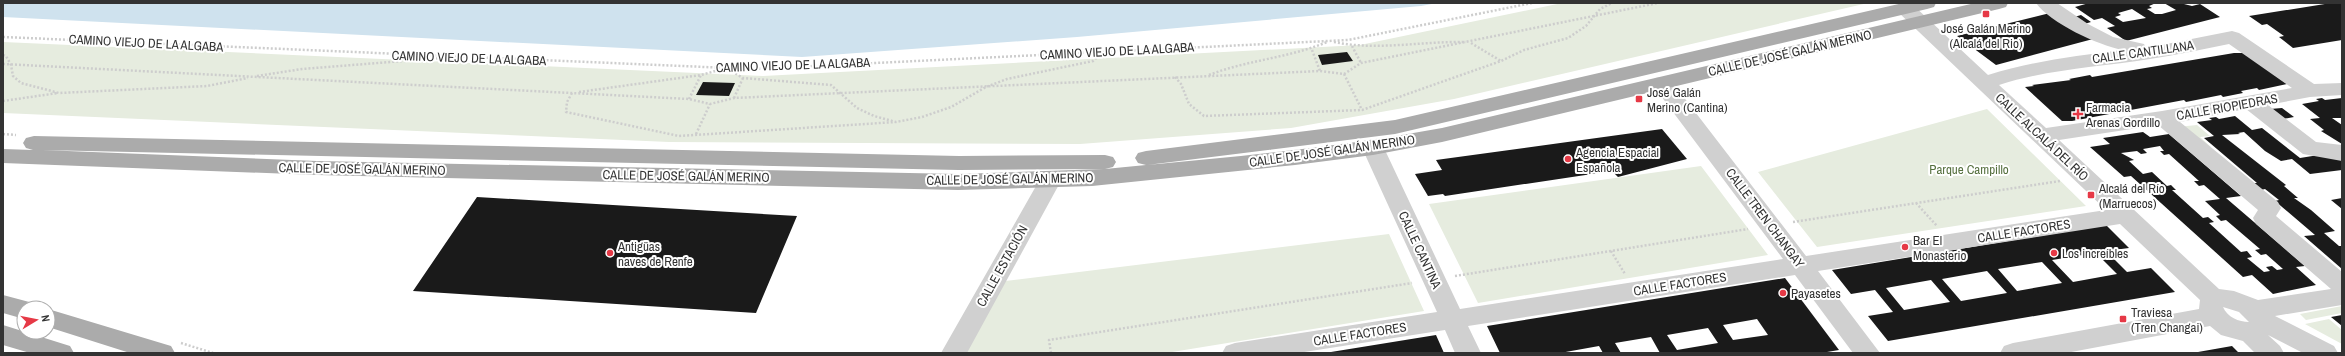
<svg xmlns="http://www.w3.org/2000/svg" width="2345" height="356" font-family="'Archivo Narrow',sans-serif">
	<rect width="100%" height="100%" fill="#fff"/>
	<path fill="#e6ecdf" d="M1562 3H1868L1454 99 1291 128 1080 144 669 142 3 113V42L763 76 1360 45Z
		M1987 109 2086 206 1817 247 1758 172Z
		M2197 125 2210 136 2200 137 2211 147 2201 148 2177 127Z
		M1701 166 1768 255 1478 303 1429 204Z
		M1389 234 1424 311 1166 353H957L997 282Z
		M2342 306V313L2306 320 2300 314Z
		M2329 319 2342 330V344L2305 324Z"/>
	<path fill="#cfe2ee" d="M3 3H1437L1421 6 1077 37 802 57 3 17Z"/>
	<path fill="#1a1a1a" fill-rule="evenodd" d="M2089 3H2156L2149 6 2152 8 2147 9 2155 14H2162L2176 10 2164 3H2180L2192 6 2200 4 2220 17 2126 41 2107 28 2115 26 2102 18 2094 20 2075 7ZM2132 9 2146 18 2123 22 2115 17 2121 15 2118 13Z
		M2331 3H2342V40L2293 48 2279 37 2284 36 2267 24 2262 25 2249 16Z
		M2054 12 2093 39 1996 65 1957 36Z
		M2081 15 2091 22 2081 25 2071 18Z
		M1347 52 1353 61 1322 65 1318 55Z
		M2234 53H2244L2287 84 2259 90 2257 88 2241 91 2243 93 2223 97 2221 95 2186 102 2184 100 2072 121H2062L2025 87 2034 86 2032 85 2071 80 2069 79 2090 75 2092 77Z
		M703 82 735 83 729 96 696 95Z
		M2322 98 2325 100 2342 98V118H2332L2342 125V144L2321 131 2324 130 2310 119 2320 118 2302 104 2319 101 2316 99Z
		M2282 108 2294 117 2283 119 2270 109Z
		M2235 116 2252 130 2262 128 2300 158 2331 153 2342 161V170L2310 174 2292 159 2281 161 2265 151 2244 132 2238 133 2240 134 2222 135 2286 185 2284 186 2298 198H2294L2311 210 2335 231 2324 233 2339 246H2342V269L2304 236 2315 235 2275 201 2279 200 2265 189 2261 190 2253 183H2257L2204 138 2214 136 2197 122 2212 120 2209 118 2216 117 2219 119Z
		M1662 129 1687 159 1618 177 1612 171 1445 196 1443 194 1428 196 1415 174 1442 170 1436 160Z
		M2143 132 2150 137 2169 134 2241 196 2226 198 2305 266 2296 267 2316 285 2273 294 2252 275 2243 277 2131 176 2124 177 2090 147 2110 144 2103 138ZM2160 146 2164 151H2160L2164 155 2169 154 2199 181H2194L2199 186 2204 185 2220 199 2205 201 2220 215 2216 216 2221 221 2226 220 2260 249 2255 250 2261 255 2266 254 2283 269 2277 270 2272 266 2266 267 2270 271 2264 272 2247 258 2252 257 2247 251 2241 252 2209 223 2214 222 2208 217 2203 218 2172 190H2176L2171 185 2167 186 2152 172 2143 174 2129 161 2134 160 2121 153 2137 151 2141 154 2147 153 2143 149Z
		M477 197 797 216 756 313 413 291Z
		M2342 198V209L2331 200Z
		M2106 225 2129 248 2106 251 2127 272 2151 268 2175 292 1888 341 1868 316 1893 312 1875 290 1851 294 1832 270ZM2096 253 2117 274 2073 282 2052 260ZM2042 262 2062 283 2017 291 1998 269ZM1987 271 2007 293 1961 301 1942 279ZM1931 280 1950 302 1904 310 1886 288Z
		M1785 278 1839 350 1821 353H1660L1651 337 1615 343 1621 353H1603L1599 346 1560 353H1500L1487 326ZM1757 319 1768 335 1733 340 1723 325ZM1708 328 1718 343 1677 350 1667 335Z
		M2342 315V326L2331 317Z
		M1436 335 1444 353H1331V352Z
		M2232 346 2239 353H2198V352Z"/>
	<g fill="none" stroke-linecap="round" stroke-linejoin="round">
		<path stroke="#cdcdcd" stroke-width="2.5" stroke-dasharray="2 2" stroke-linecap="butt" d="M3 37 752 69 1348 40 1532 3
			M1334 42C1377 51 1422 41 1466 42
			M1471 43 1501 61
			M1352 46 1361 63
			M1312 50 1320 71
			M3 55 6 56 11 65 13 76 21 83 59 93 207 86 248 78
			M3 64 689 99 710 104 734 98 1320 71 1344 74 1361 63 1658 3
			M1344 74 1362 110
			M1209 75C1247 60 1289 58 1327 42
			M257 76 302 69 441 58
			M1175 77 1181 84 1189 104 1204 116 1362 110 1501 61 1524 50 1568 38 1586 26 1600 9 1612 3
			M579 92 701 75 726 68 743 78 831 85 857 108 874 116 896 122 922 117 951 107 986 87 1007 79 1093 61 1103 52
			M572 93 567 102 566 112 679 136 896 122
			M734 98 743 78
			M689 99 701 75
			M3 101 58 93
			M3 134 16 135
			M696 134 710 104
			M1916 203 1937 226
			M1793 222 2060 181
			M1611 251 1625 274
			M1455 276 1748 229
			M181 343 213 353
			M1051 353 1049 340 1412 283"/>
		<path fill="#d0d0d0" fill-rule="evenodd" d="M1902 3 1912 4 1988 75C2032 61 2076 56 2122 50 2098 45 2050 23 2036 3H2057L2088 24 2113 37 2144 44 2146 48 2232 31 2239 33 2314 84 2342 83V95L2310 97 2268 105 2316 142 2342 145V161L2303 154 2246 109 2180 122 2278 202 2281 208 2276 216 2342 272V305L2275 316 2334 346 2338 353H2303L2268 335 2280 346 2284 353H2255L2243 341 2221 335 2210 326 2066 353H2000L2004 346 2013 343 2199 309 2200 300 2120 224 1818 271 1880 353H1853L1795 275 1468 326 1481 353H1455L1445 330 1298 353H1222L1226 346 1235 343 1437 312 1362 148 1365 143 1373 141 1381 143 1384 148 1460 309 1783 259 1655 88 1652 83 1655 78 1662 77 1669 78 1806 256 2106 210 1898 12 1896 8ZM2229 44 2292 88 2162 111 2046 128 1999 85C2049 69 2099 67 2150 59 2176 55 2203 49 2229 44ZM2158 125 2258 210 2253 218 2256 224 2331 289 2258 300 2234 291 2219 289 2059 140ZM2223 307 2239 312 2249 322C2239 322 2227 317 2223 307Z
			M1051 171 1059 174 1062 179 967 353H941L1040 179 1043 174Z"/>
		<path fill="#ababab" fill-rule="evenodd" d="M1903 3H1936L1934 7 1927 9 1395 134 1147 165C1246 156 1344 146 1442 128L1975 3H2008L2006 7 1999 9 1442 142 1373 155 1295 165 1092 186 958 190 317 175 3 163V149L33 150 26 148 23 143 26 138 34 136 959 156 1105 155 1113 157 1116 162 1113 167 1105 169 1146 165 1138 163 1135 158 1138 153 1146 151 1395 120ZM42 150 959 170 1104 169 958 174 317 161Z
			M3 295 33 303 35 308H24V319L3 313Z
			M48 309 171 346 175 353H130L48 327Z
			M3 325 70 346 74 353H30L3 345Z"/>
	</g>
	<g fill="#e63946" stroke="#fff" stroke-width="1.5">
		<rect x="1982" y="10" width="8" height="8" rx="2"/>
		<rect x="1635" y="95" width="8" height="8" rx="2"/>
		<path d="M2076 108h4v4h4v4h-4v4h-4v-4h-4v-4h4z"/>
		<circle cx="1568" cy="159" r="4"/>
		<rect x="2087" y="191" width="8" height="8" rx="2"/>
		<circle cx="1905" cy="247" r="4"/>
		<circle cx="610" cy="253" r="4"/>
		<circle cx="2054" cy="253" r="4"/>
		<circle cx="1783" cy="293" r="4"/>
		<rect x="2119" y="315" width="8" height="8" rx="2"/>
	</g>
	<g text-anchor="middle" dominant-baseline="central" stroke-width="4" stroke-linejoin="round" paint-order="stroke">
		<g font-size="13" fill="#333" stroke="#fff" text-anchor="start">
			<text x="1986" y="28" text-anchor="middle">José Galán Merino<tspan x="1986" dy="15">(Alcalá del Rio)</tspan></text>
			<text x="1647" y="92">José Galán<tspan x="1647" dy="15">Merino (Cantina)</tspan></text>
			<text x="2086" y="107">Farmacia<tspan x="2086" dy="15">Arenas Gordillo</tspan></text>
			<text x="1576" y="152">Agencia Espacial<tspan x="1576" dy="15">Española</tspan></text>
			<text x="2099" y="188">Alcalá del Río<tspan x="2099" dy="15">(Marruecos)</tspan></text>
			<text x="1913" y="240">Bar El<tspan x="1913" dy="15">Monasterio</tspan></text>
			<text x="618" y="246">Antigüas<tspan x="618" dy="15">naves de Renfe</tspan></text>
			<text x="2062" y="253">Los increíbles</text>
			<text x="1791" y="293">Payasetes</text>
			<text x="2131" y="312">Traviesa<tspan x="2131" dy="15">(Tren Changai)</tspan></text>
		</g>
		<g font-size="13" fill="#333" stroke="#fff">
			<text transform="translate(146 43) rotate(3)">CAMINO VIEJO DE LA ALGABA</text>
			<text transform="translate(1117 51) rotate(-3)">CAMINO VIEJO DE LA ALGABA</text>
			<text transform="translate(2143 52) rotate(-8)">CALLE CANTILLANA</text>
			<text transform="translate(1790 53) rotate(-13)">CALLE DE JOSÉ GALÁN MERINO</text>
			<text transform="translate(469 58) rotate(2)">CAMINO VIEJO DE LA ALGABA</text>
			<text transform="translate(793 65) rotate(-2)">CAMINO VIEJO DE LA ALGABA</text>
			<text transform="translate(2227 107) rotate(-10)">CALLE RIOPIEDRAS</text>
			<text transform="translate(2042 137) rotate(43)">CALLE ALCALÁ DEL RÍO</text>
			<text transform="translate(1332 151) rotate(-8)">CALLE DE JOSÉ GALÁN MERINO</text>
			<text transform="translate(362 169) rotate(1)">CALLE DE JOSÉ GALÁN MERINO</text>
			<text transform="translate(686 176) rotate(1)">CALLE DE JOSÉ GALÁN MERINO</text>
			<text transform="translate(1010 179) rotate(-1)">CALLE DE JOSÉ GALÁN MERINO</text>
			<text transform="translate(1765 218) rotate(53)">CALLE TREN CHANGAY</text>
			<text transform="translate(2024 231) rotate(-9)">CALLE FACTORES</text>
			<text transform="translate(1420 250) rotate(65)">CALLE CANTINA</text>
			<text transform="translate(1002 266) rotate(-61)">CALLE ESTACIÓN</text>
			<text transform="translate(1680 284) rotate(-9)">CALLE FACTORES</text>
			<text transform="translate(1360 334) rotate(-9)">CALLE FACTORES</text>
		</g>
		<g font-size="13" fill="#56703f" stroke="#fff">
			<text x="1969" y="169">Parque Campillo</text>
		</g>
	</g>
	<rect width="2345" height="356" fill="none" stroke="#333333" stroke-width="8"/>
	<g transform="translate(36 320) rotate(80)"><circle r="19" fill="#ffffff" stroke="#adadad"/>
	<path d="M0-3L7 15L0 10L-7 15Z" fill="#e63946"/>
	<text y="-6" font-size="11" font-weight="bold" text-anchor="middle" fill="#333333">N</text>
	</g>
</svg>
